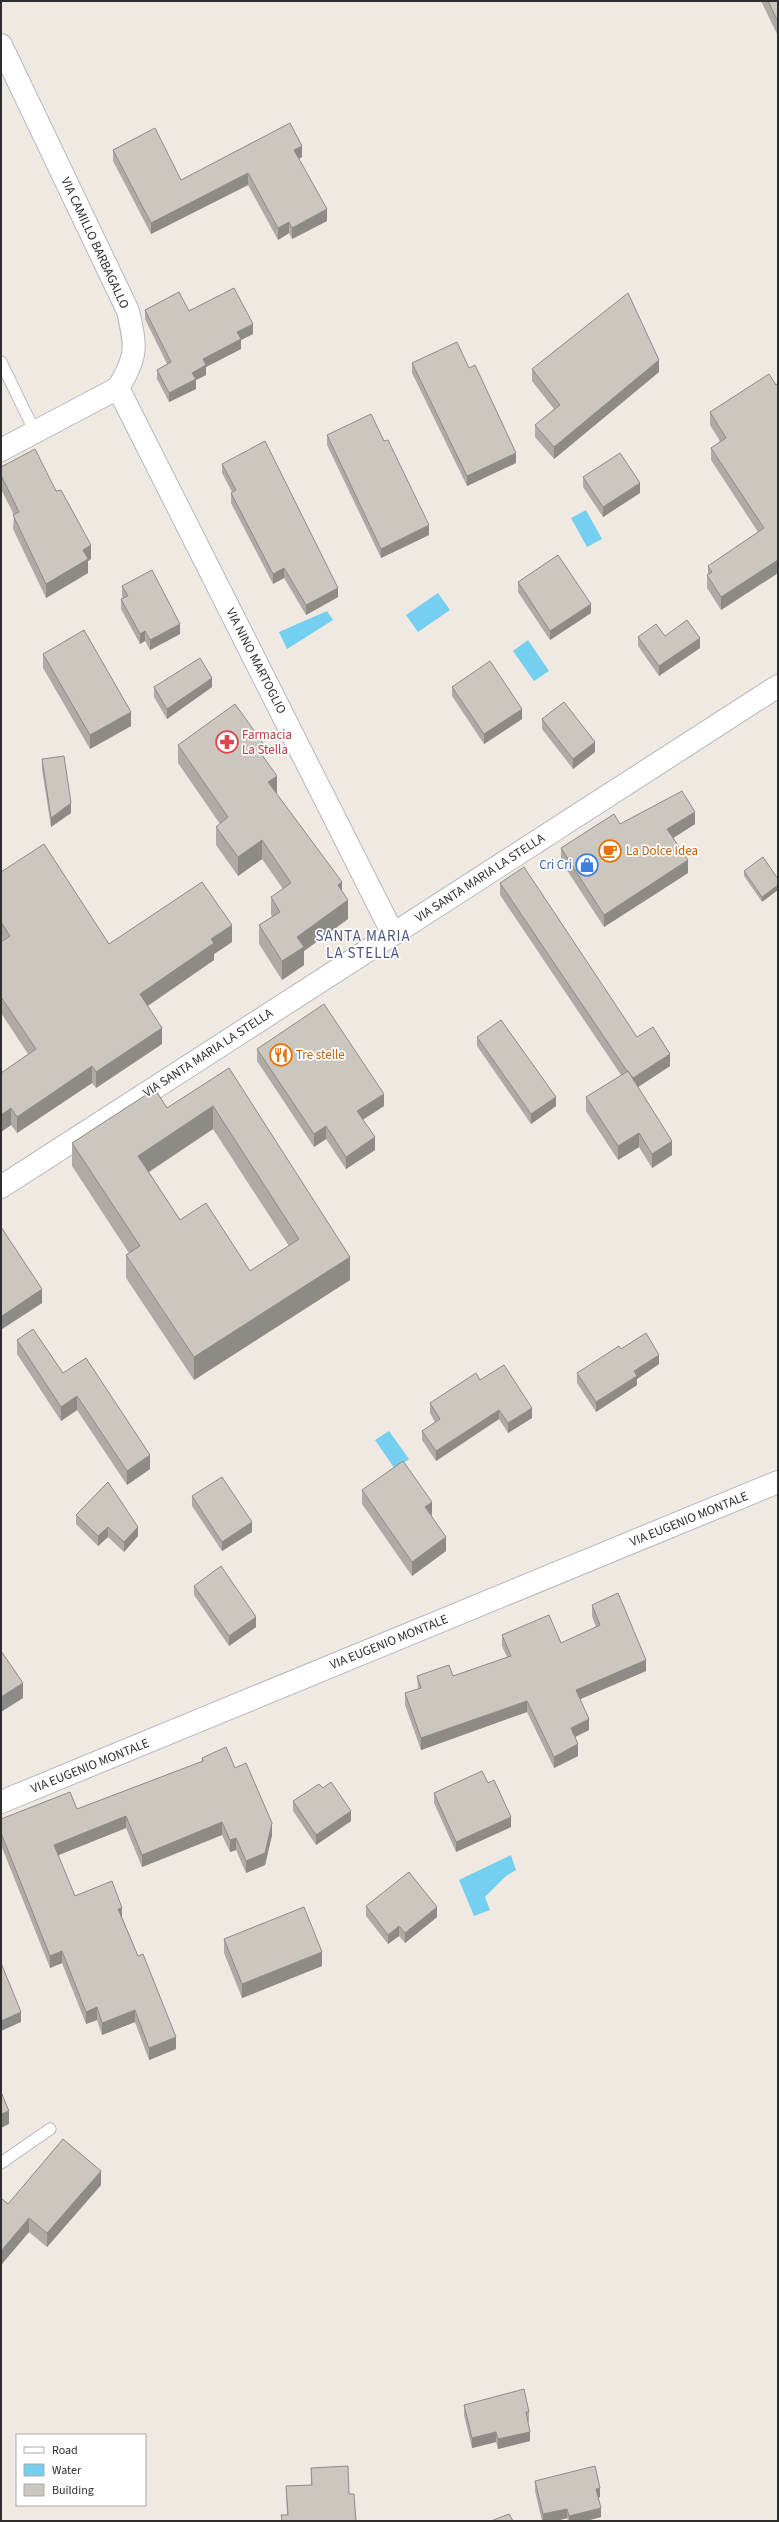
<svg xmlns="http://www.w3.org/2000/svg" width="779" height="2522" font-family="'Source Sans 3',sans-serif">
	<rect width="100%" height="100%" fill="#efe9e1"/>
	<path fill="#75cff0" d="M586 510 602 539 587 547 571 518Z
		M438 593 450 610 418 632 406 615Z
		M327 611 333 620 287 649 279 632Z
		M528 640 549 671 534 681 513 651Z
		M389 1431 409 1459 395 1469 375 1440Z
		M511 1855 516 1870 506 1876 485 1897 490 1910 474 1916 459 1880Z"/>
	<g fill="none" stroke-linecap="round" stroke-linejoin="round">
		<g stroke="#b4b7c1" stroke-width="13">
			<path id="service" d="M1 362 35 432
				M1 2163 50 2129"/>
		</g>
		<g stroke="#b4b7c1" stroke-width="24">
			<path id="minor" d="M1 45 128 311C136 347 138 355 118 388L1 450
				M118 388 393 934"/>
		</g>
		<g stroke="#b4b7c1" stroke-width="24">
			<path id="tertiary" d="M1 1187 778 686
				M1 1802 778 1482"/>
		</g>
		<use href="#service" stroke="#fff" stroke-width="11"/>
		<use href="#minor" stroke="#fff" stroke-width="22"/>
		<use href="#tertiary" stroke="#fff" stroke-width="22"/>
	</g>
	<path fill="#afaba4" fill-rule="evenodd" d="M761 1H778V36Z
		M113 150 181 180 302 157 299 159 327 221 292 239 289 233 278 240 248 185 151 234 113 161Z
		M145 310 189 311 253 334 241 340V349L206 367V375L196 380V389L169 402 157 379V370L167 364 145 319Z
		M412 363 469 368 516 463 467 486 412 373Z
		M532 369 659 372 554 459 535 437V425L554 409 532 381Z
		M778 383V573L721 610 707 588V575H708V566L758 532 711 460V448L720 441 710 425V412Z
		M327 435 429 535 381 558 327 445Z
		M222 464 338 597 306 615 284 578 273 584 231 503V493L232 492 222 473Z
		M1 467 56 491 91 559 88 561V573L46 598 13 529 14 515 1 489Z
		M583 477 640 493 603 517 583 487Z
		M518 582 591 613 550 640 518 592Z
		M122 586 180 634 150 650 145 641 140 644 121 609V599L123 598 122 596Z
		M638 637 700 648 659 676 638 646Z
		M43 654 131 726 90 749 43 668Z
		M154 687H212L167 719 154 697Z
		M452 687 522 719 484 744 452 696Z
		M542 719 595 752 573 769 542 729Z
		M178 745 263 756 277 794 342 891 348 919 304 951V965L282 980 259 944V925L272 917 271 915V897L283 889 262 859 238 876 216 845V827L220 824 178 763Z
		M42 759 71 813 51 827 42 769Z
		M695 824 673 838 688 873 604 927 561 861V848Z
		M763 857 762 902 744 876V871Z
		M1 872 109 944 232 942 214 954V960L148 1006 162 1044 96 1088 92 1083 17 1133 11 1125 1 1132V1073L28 1054 1 1013V942L3 941 1 938Z
		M500 883 637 1037 670 1066 638 1087 672 1155 652 1168 639 1147 618 1160 586 1111V1097L621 1075 500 895Z
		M477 1037 556 1106 531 1124 477 1046Z
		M257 1049 384 1106 363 1120 375 1150 346 1169 326 1139 314 1147 257 1061Z
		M229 1068 350 1280 194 1380 126 1278V1255L129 1253 72 1166V1143L167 1108ZM213 1129 289 1246 250 1271 180 1220 149 1172Z
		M1 1227 42 1303 2 1329 1 1328Z
		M17 1340 63 1373 150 1469 127 1485 77 1410 61 1421 17 1354Z
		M621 1349 659 1364 637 1379V1385L596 1412 577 1383V1373Z
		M480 1380 532 1418 508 1433 499 1419 436 1461 422 1440V1431L435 1422 430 1413V1403Z
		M362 1490 432 1516 446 1551 412 1576 362 1504Z
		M192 1496 252 1532 222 1551 192 1506Z
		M76 1515 138 1536 124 1552 108 1537 98 1546 76 1524Z
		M194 1586 256 1627 229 1646 194 1595Z
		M592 1605 646 1671 580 1699 589 1730 575 1737 578 1756 554 1768 527 1712 421 1750 405 1705V1693L418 1689 417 1676H453L507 1657 502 1646V1635L561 1643 596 1627 592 1616Z
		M202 1758 235 1768 272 1835 265 1865 246 1873 236 1850 230 1852 222 1835 142 1867 126 1828 58 1855 75 1896 122 1917 176 2049 149 2060 135 2022 102 2035 97 2020 86 2024 62 1963 50 1968 1 1845V1819L77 1809 202 1762Z
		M488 1783 511 1827 456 1852 434 1803V1793Z
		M323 1788 351 1821 316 1845 293 1811V1801Z
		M366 1906 437 1917 405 1943 399 1936 388 1944 366 1916Z
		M224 1939 322 1966 242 1998 224 1953Z
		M101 2185 47 2247 29 2232 1 2265V2198L8 2204Z
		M464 2405 529 2412V2421L528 2422 530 2441 498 2449 496 2442 472 2448 464 2415Z
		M311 2468 349 2494 287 2515 286 2486 311 2485Z
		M535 2481 600 2497 598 2498 601 2517 586 2521H568L567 2518 556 2521H542L535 2491Z"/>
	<path fill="#8e8b86" d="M302 146V157L294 161V150Z
		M248 173V185L151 234V223Z
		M327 209V221L292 239V228Z
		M289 222V233L278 240V228Z
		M253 324V334L241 340V349L206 367V375L196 380V389L169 402V393L192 373 203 359 237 332Z
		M659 360V372L554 459V447Z
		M516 453V463L467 486V476Z
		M640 483V493L603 517V507Z
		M429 525V535L381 558V549Z
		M91 545V559L88 561V573L46 598V584L83 550Z
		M778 560V573L721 610V597Z
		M284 568V578L273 584V574Z
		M338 588V597L306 615V605Z
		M591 604V613L550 640V631Z
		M180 624V634L150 650V640Z
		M145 631V641L140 644V634Z
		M700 638V648L659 676V666Z
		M212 678V687L167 719V709Z
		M522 709V719L484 744V734Z
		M131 712V726L90 749V735Z
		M595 742V752L573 769V759Z
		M263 743V762L257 748Z
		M277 776V794L268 782Z
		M71 803V813L51 827V818Z
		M695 812V824L667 842V829Z
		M262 840V859L238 876V857Z
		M688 860V873L604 927V915Z
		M342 882V900L338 885Z
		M778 885V890L762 902V897Z
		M348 900V919L304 951V965L282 980V961L297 937Z
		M232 925V942L214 954V960L140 1011V994L211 939Z
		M162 1028V1044L96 1088V1072Z
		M670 1054V1066L632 1091V1079Z
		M92 1066V1083L17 1133V1117Z
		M384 1094V1106L357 1123V1111Z
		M556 1097V1106L531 1124V1114Z
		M213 1106V1129L138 1179V1156Z
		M11 1108V1125L1 1132V1115Z
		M326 1126V1139L314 1147V1134Z
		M639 1133V1147L618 1160V1146Z
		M375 1137V1150L346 1169V1157Z
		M672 1141V1155L652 1168V1154Z
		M350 1257V1280L194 1380V1357Z
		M42 1289V1303L2 1329V1316Z
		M659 1355V1364L637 1379V1385L596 1412V1402L634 1371Z
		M77 1396V1410L61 1421V1407Z
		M532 1408V1418L508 1433V1423Z
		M499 1410V1419L436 1461V1451Z
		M150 1455V1469L127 1485V1471Z
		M432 1502V1516L425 1507Z
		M252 1522V1532L222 1551V1542Z
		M108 1527V1537L98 1546V1536Z
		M138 1527V1536L124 1552V1542Z
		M446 1537V1551L412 1576V1562Z
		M256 1617V1627L229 1646V1636Z
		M646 1660V1671L576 1701V1690Z
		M23 1683V1698L1 1712V1697Z
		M527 1701V1712L421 1750V1738Z
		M589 1719V1730L571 1739V1728Z
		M578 1744V1756L554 1768V1757Z
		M351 1811V1821L316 1845V1835Z
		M126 1816V1828L54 1857V1845Z
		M511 1817V1827L456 1852V1842Z
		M222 1822V1835L142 1867V1855Z
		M272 1823V1835L265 1865 246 1873V1861Z
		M236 1838V1850L230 1852V1840Z
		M437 1907V1917L405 1943V1933Z
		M122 1908V1920L118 1909Z
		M399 1926V1936L388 1944V1935Z
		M62 1951V1963L50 1968V1956Z
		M322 1952V1966L242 1998V1984Z
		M97 2007V2020L86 2024V2012Z
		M135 2010V2022L102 2035V2023Z
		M21 2012V2022L1 2031V2021Z
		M176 2037V2049L149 2060V2048Z
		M9 2111V2124L1 2128V2114Z
		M101 2171V2185L47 2247V2233Z
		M29 2218V2232L1 2265V2251Z
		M496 2432V2442L472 2448V2438Z
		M530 2432V2441L498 2449V2439Z
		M600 2488V2497L596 2498V2489Z
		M601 2508V2517L586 2521H569V2516Z
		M567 2509V2518L556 2521H543V2514Z"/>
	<path fill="#cbc7bf" stroke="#8e8b86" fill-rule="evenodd" d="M768 1H778V22Z
		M290 123 302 146 294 150 327 209 292 228 289 222 278 228 248 173 151 223 113 150 155 128 181 180Z
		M234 288 253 324 237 332 241 339 203 359 206 365 192 373 196 379 169 393 157 370 171 362 145 310 179 292 189 311Z
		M628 293 659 360 554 447 535 425 560 405 532 369Z
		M457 342 469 368 475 365 516 453 467 476 412 363Z
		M769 374 776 385 778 383V560L721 597 707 575 712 572 708 566 764 528 711 448 726 438 710 412Z
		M371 414 384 441 388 440 429 525 381 549 327 435Z
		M265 441 338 588 306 605 284 568 273 574 231 493 236 490 222 464Z
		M35 449 56 491 61 490 91 545 83 550 88 559 46 584 13 515 19 512 1 475V467Z
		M620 453 640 483 603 507 583 477Z
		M558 555 591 604 550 631 518 582Z
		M152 570 180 624 150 640 145 631 140 634 121 599 128 596 122 586Z
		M687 620 700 638 659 666 638 637 656 624 665 636Z
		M84 630 131 712 90 735 43 654Z
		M200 658 212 678 167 709 154 687Z
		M490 661 522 709 484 734 452 687Z
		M564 702 595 742 573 759 542 719Z
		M235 704 263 743 257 748 277 776 268 782 342 882 338 885 348 900 297 937 304 947 282 961 259 925 280 912 271 897 291 883 262 840 238 857 216 827 228 817 178 745Z
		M64 756 71 803 51 818 42 759Z
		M682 791 695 812 667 829 688 860 604 915 561 848 614 814 620 824Z
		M44 844 109 944 202 882 232 925 211 939 214 943 140 994 162 1028 96 1072 92 1066 17 1117 11 1108 1 1115V1073L36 1049 1 997V942L10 936 1 922V872Z
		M763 857 778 879V885L762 897 744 871Z
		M524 867 637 1037 653 1027 670 1054 633 1078 628 1071H627L500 883Z
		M324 1004 384 1094 357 1111 375 1137 346 1157 326 1126 314 1134 257 1049Z
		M501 1020 556 1097 531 1114 477 1037Z
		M229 1068 350 1257 194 1357 126 1255 140 1246 72 1143 155 1089 167 1108ZM213 1106 299 1239 250 1271 206 1203 180 1220 138 1156Z
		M628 1071 672 1141 652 1154 639 1133 618 1146 586 1097Z
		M1 1227 42 1289 2 1316 1 1314Z
		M33 1329 63 1373 86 1358 150 1455 127 1471 77 1396 61 1407 17 1340Z
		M646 1333 659 1355 634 1371 637 1376 596 1402 577 1373 619 1346 621 1349Z
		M504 1365 532 1408 508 1423 499 1410 436 1451 422 1431 440 1419 430 1403 476 1373 480 1380Z
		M403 1461 432 1502 425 1507 446 1537 412 1562 362 1490Z
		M222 1477 252 1522 222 1542 192 1496Z
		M108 1482 138 1527 124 1542 108 1527 98 1536 76 1515Z
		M221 1566 256 1617 229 1636 194 1586Z
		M618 1593 646 1660 576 1690 589 1719 571 1728 578 1744 554 1757 527 1701 421 1738 405 1693 421 1688 417 1676 449 1665 453 1676 511 1656 502 1635 549 1615 561 1643 600 1625 592 1605Z
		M1 1651 23 1683 1 1697Z
		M226 1747 235 1768 246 1763 272 1823 265 1853 246 1861 236 1838 230 1840 222 1822 142 1855 126 1816 54 1845 75 1896 112 1881 122 1908 118 1909 138 1956 143 1954 176 2037 149 2048 135 2010 102 2023 97 2007 86 2012 62 1951 50 1956 1 1833V1819L70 1792 77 1809 203 1761 202 1758Z
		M482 1771 488 1783 494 1780 511 1817 456 1842 434 1793Z
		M331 1782 351 1811 316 1835 293 1801 319 1784 323 1788Z
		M409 1872 437 1907 405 1933 399 1926 388 1935 366 1906Z
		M304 1907 322 1952 242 1984 224 1939Z
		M1 1963 21 2012 1 2021Z
		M1 2092 9 2111 1 2114Z
		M63 2139 101 2171 47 2233 29 2218 1 2251V2198L8 2204Z
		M524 2389 529 2412H526L530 2432 498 2439 496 2432 472 2438 464 2405Z
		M348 2466 349 2494H354L356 2521H282L281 2515H288L286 2486 312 2485 311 2468Z
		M595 2466 600 2488 596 2489 601 2508 569 2516 567 2509 543 2514 535 2481Z
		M509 2514 513 2521H491Z"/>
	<defs>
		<g id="pharmacy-ring" transform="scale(1.15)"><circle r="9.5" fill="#fff" stroke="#e0444e" stroke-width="1.5"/><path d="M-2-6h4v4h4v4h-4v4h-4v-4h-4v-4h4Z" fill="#e0444e"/></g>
		<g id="cafe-ring" transform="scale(1.15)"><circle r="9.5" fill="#fff" stroke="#e8710a" stroke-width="1.5"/><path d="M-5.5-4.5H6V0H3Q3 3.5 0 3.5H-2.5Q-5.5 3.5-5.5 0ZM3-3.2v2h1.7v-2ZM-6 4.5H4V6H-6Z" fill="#e8710a"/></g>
		<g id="shop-ring" transform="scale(1.15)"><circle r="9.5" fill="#fff" stroke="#3f7fe0" stroke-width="1.5"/><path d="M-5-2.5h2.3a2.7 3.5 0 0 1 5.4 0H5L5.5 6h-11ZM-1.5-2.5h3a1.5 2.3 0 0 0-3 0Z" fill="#3f7fe0"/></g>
		<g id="restaurant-ring" transform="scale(1.15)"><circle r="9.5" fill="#fff" stroke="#e8710a" stroke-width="1.5"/><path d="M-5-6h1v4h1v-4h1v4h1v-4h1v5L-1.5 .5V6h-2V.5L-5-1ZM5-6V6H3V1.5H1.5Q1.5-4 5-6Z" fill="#e8710a"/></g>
	</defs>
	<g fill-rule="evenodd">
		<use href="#pharmacy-ring" x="227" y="742"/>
		<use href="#cafe-ring" x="610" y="851"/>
		<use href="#shop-ring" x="587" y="865"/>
		<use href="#restaurant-ring" x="281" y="1055"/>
	</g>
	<g text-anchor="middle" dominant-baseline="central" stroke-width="3.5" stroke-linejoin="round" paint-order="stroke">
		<g font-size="13" fill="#2e2e2e" stroke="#fff">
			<text transform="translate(95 243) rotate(65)">VIA CAMILLO BARBAGALLO</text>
			<text transform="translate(256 661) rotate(63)">VIA NINO MARTOGLIO</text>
			<text transform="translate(480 878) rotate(-33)">VIA SANTA MARIA LA STELLA</text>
			<text transform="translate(208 1053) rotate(-33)">VIA SANTA MARIA LA STELLA</text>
			<text transform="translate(689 1519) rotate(-22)">VIA EUGENIO MONTALE</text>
			<text transform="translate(389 1642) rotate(-22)">VIA EUGENIO MONTALE</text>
			<text transform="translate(90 1766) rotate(-22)">VIA EUGENIO MONTALE</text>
		</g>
		<g font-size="13" fill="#be3a42" stroke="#fff" text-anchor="start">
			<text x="242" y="735">Farmacia<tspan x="242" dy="15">La Stella</tspan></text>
		</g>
		<g font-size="13" fill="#c56008" stroke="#fff" text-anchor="start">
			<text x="626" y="851">La Dolce Idea</text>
			<text x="296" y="1055">Tre stelle</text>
		</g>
		<g font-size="13" fill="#366cbe" stroke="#fff" text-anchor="end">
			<text x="572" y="865">Cri Cri</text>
		</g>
		<g font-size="15" letter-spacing="1" fill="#4d5680" stroke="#fff">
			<text x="363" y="936">SANTA MARIA<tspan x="363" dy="17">LA STELLA</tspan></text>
		</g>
	</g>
	<rect width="779" height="2522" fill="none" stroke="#2e2e2e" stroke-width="4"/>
	<rect x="16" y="2434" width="130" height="72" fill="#ffffff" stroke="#ababab"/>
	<rect x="24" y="2447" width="20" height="6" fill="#ffffff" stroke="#ababab"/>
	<text x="52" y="2454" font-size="12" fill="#2e2e2e">Road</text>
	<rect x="24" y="2464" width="20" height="12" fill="#75cff0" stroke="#ababab"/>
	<text x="52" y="2474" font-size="12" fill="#2e2e2e">Water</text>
	<rect x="24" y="2484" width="20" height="12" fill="#cbc7bf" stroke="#ababab"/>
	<text x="52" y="2494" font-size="12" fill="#2e2e2e">Building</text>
</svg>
